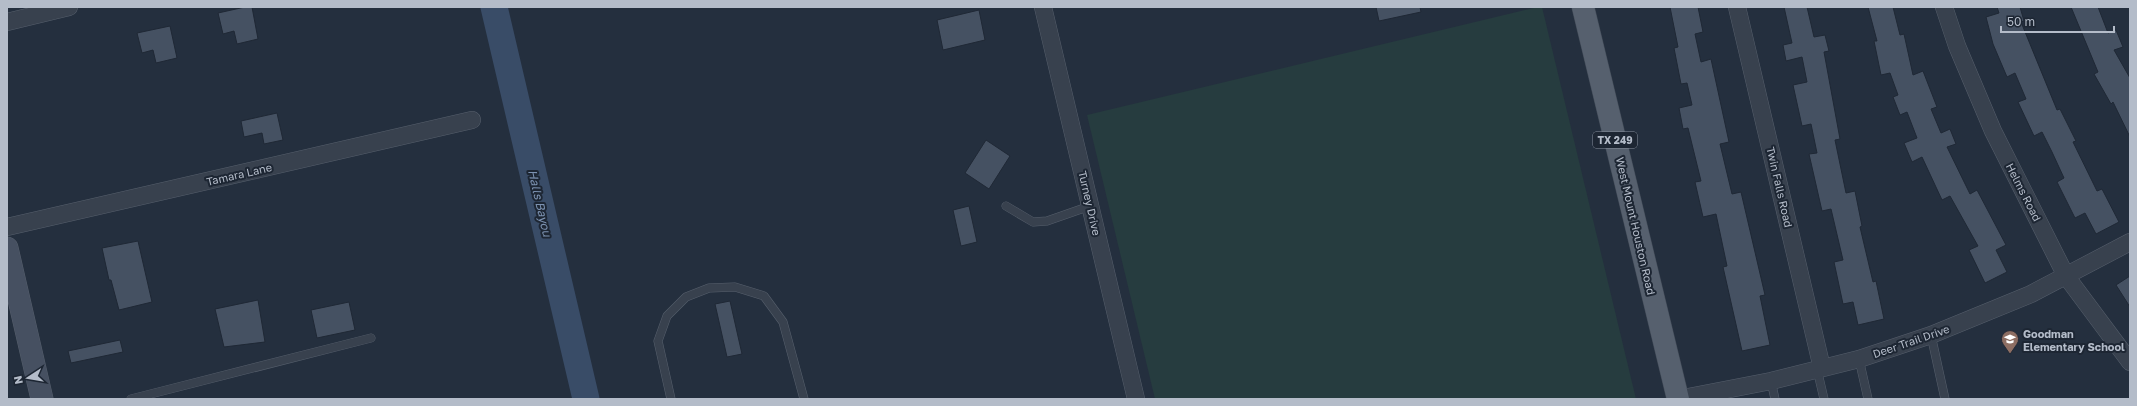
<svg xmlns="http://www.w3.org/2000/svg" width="2137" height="406" font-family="'Golos Text',sans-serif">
	<rect width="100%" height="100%" fill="#242f3e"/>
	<path fill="#263c3f" d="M1538 7H1542L1636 399H1155L1087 115Z"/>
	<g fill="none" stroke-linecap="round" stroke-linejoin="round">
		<path stroke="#394c67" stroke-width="27" d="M494 7 586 399"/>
	</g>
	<path fill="#455162" stroke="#1f2835" d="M245 7H252L258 39 237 44 234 31 223 34 218 13Z
		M1376 7H1420L1421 12 1379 21Z
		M1670 7H1698L1703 32 1695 34 1701 62 1711 59 1729 142 1720 144 1732 194 1741 192 1765 295 1760 296 1770 345 1742 351 1723 267 1727 266 1716 214 1703 217 1695 182 1701 181 1688 128 1683 129 1679 108 1692 105 1687 83 1681 84 1674 48 1678 47Z
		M1784 7H1807L1814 37 1825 35 1829 51 1824 52 1840 139 1835 140 1846 193 1855 191 1862 226 1860 227 1873 282 1876 281 1884 319 1858 325 1853 302 1843 304 1834 262 1843 260 1831 209 1822 211 1809 154 1817 153 1811 124 1802 126 1793 85 1807 82 1802 57 1786 61 1783 45 1792 43Z
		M1868 7H1893L1900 35 1904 34 1913 75 1923 71 1937 107 1931 109 1941 133 1950 129 1956 144 1947 147 1970 194 1977 190 2006 245 1996 250 2007 272 1985 283 1969 250 1978 246 1950 196 1942 200 1922 157 1912 162 1904 143 1917 138 1907 112 1900 115 1893 97 1898 95 1890 73 1881 75 1874 41H1877Z
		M1997 7H2020L2024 21 2021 22 2057 110 2060 109 2076 141 2073 142 2097 191 2102 189 2119 222 2096 234 2085 213 2075 218 2057 182 2064 178 2052 152 2042 132 2034 136 2018 102 2026 99 2015 73 2007 77 1993 44 1986 17 1999 13Z
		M2071 7H2098L2108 33 2116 30 2123 47 2114 50 2130 78V137L2113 102 2111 104 2094 74 2098 72Z
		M979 10 985 40 943 50 937 20Z
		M170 26 177 58 156 63 153 50 142 53 137 33Z
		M277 113 283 140 264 144 262 133 244 137 241 121Z
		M986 140 1010 156 989 189 965 173Z
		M969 206 977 242 961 246 953 210Z
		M138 241 152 302 119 310 111 280H109L102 248Z
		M2130 276V307L2116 285Z
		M258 300 265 342 224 347 215 309Z
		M730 301 742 354 727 357 715 304Z
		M349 302 355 330 317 338 311 310Z
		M120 340 123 352 71 363 68 351Z"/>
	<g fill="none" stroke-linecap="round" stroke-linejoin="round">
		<g stroke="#565f6c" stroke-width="9">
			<path id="lane" d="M1006 206 1033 222 1047 221 1090 206
				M1931 335 1945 399
				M1859 359 1868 399
				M1817 369 1824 399
				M1771 381 1775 399
				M131 399 371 338
				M671 399 658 341 667 316 686 297 709 288 735 287 764 296 783 322 804 399"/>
		</g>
		<g stroke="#565f6c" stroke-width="18">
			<path id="street" d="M1043 7 1136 399
				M1737 7 1822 368
				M1944 7 1957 46 1993 131 2066 276 2130 362
				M7 22 69 7
				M7 227 472 120
				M1678 399 1771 381 1859 359 1931 335 2031 294 2130 242"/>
		</g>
		<g stroke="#565f6c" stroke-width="23">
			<path id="secondary" d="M7 248 42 399"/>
		</g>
		<g stroke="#414a57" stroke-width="23">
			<path id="primary" d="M1583 7 1678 399"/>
		</g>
		<use href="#lane" stroke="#38414e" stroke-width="8"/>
		<use href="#street" stroke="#38414e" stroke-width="17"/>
		<use href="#secondary" stroke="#465061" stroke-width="22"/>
		<use href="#primary" stroke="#56606e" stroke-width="22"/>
	</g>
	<defs>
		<g id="school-pin" transform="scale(0.9)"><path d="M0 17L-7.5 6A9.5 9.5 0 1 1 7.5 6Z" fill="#8d6e63" stroke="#1d2633"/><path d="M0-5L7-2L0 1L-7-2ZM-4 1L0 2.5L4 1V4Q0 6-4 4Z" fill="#fff"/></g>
	</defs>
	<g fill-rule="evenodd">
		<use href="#school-pin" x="2010" y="339"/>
	</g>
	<g text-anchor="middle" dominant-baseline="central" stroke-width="4" stroke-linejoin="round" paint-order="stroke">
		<rect fill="#1d2633" stroke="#878f9c" stroke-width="1" x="1593" y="132" width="44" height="16" rx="3"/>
		<g font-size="10" font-weight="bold" fill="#b4bcc9">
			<text x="1615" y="140">TX 249</text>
		</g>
		<g font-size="11" fill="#b4bcc9" stroke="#1d2633">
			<text transform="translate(239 174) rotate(-13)">Tamara Lane</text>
			<text transform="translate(1780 187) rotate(77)">Twin Falls Road</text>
			<text transform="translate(2024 192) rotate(63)">Helms Road</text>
			<text transform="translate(1090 203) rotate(77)">Turney Drive</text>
			<text transform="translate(1636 226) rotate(77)">West Mount Houston Road</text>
			<text transform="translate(1911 341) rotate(-19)">Deer Trail Drive</text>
		</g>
		<g font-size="11" font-weight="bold" fill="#b4bcc9" stroke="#1d2633" text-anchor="start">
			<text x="2023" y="333">Goodman<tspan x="2023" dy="13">Elementary School</tspan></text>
		</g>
		<g font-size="12" font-style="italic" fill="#7c92b1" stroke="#1d2633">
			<text transform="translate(540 203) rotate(77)">Halls Bayou</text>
		</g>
	</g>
	<rect width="2137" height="406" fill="none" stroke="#b4bcc9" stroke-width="16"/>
	<g transform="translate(28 378) rotate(258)" stroke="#1d2633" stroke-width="3" paint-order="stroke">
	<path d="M0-3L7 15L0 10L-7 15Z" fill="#b4bcc9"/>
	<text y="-6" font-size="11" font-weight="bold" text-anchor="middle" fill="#b4bcc9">N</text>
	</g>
	<path d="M2001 26v6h113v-6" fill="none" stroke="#b4bcc9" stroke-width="2"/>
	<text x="2007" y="26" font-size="12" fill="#b4bcc9" stroke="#1d2633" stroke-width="3" paint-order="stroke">50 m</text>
</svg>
